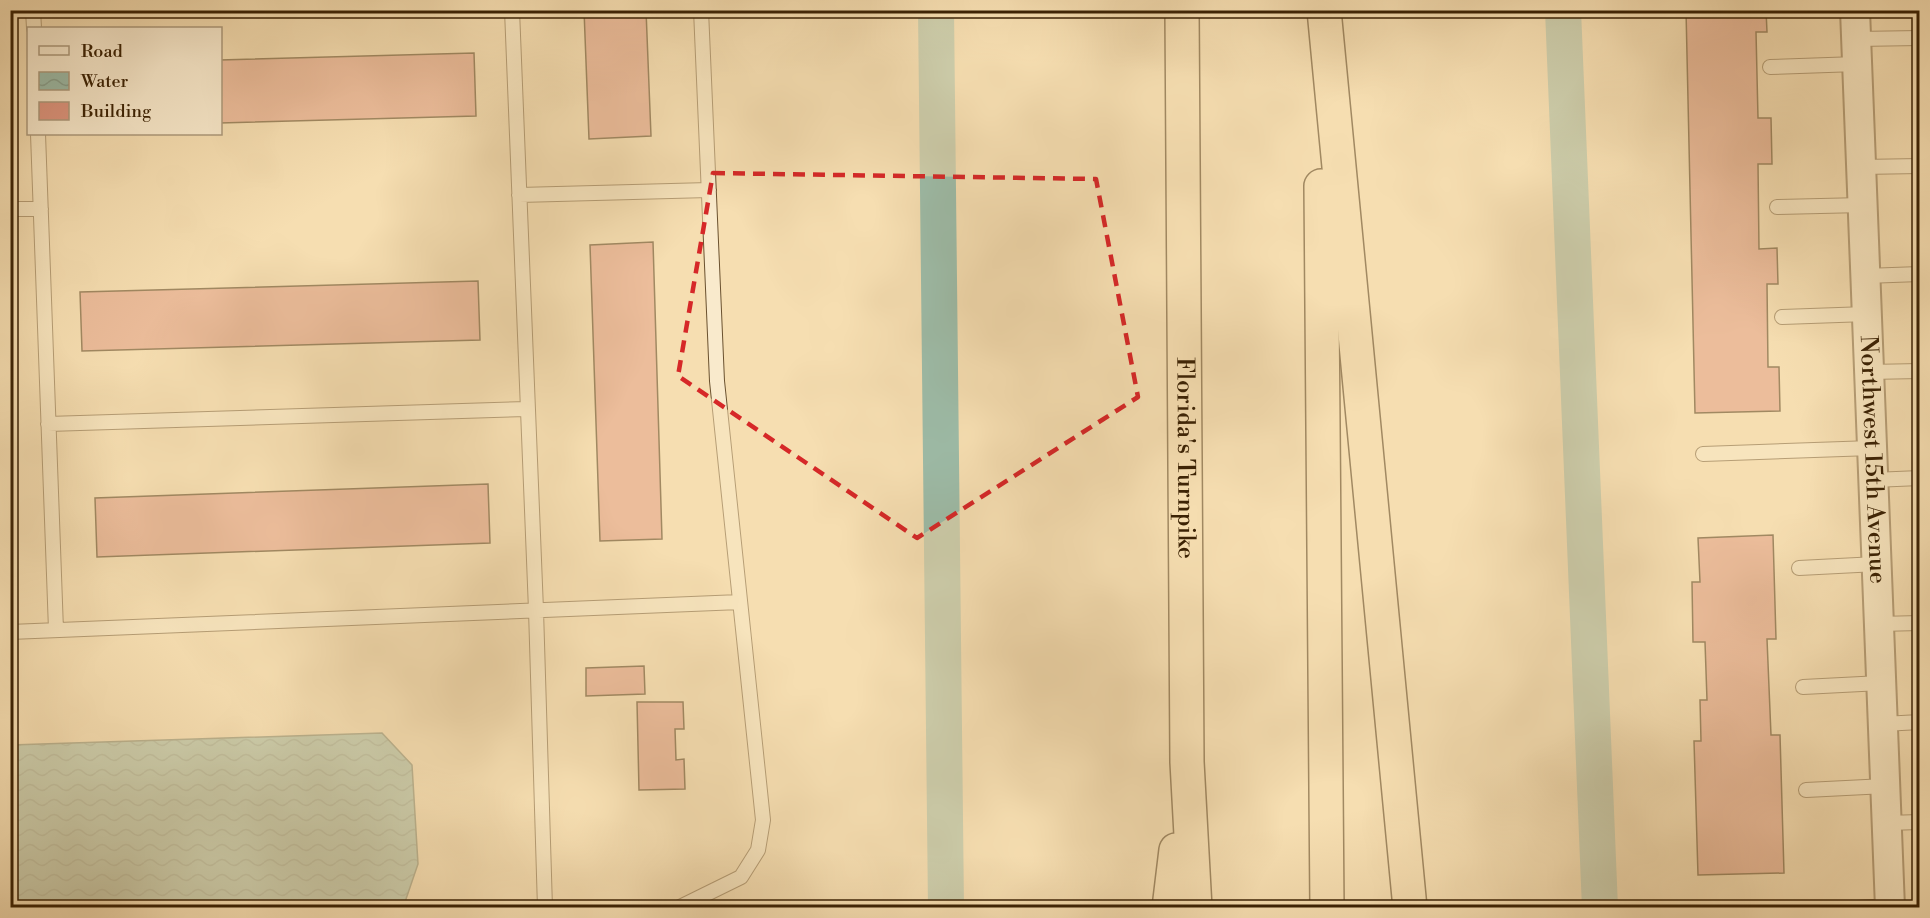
<svg xmlns="http://www.w3.org/2000/svg" width="1930" height="918" font-family="'Libre Bodoni',serif">
	<defs>
		<pattern id="water-waves" width="16" height="10" patternUnits="userSpaceOnUse" patternTransform="scale(1.5)"><rect width="16" height="10" fill="#9dbca8"/><path d="M0 5q4-4 8 0t8 0" fill="none" stroke="#88a18f"/></pattern>
	</defs>
	<rect width="100%" height="100%" fill="#f6deb1"/>
	<filter id="stains"><feTurbulence type="fractalNoise" baseFrequency=".00333" numOctaves="4"/><feColorMatrix values="0 0 0 0 .2 0 0 0 0 .09 0 0 0 0 .02 0 0 0 .5 -.17"/></filter>
	<radialGradient id="worn" r=".72"><stop offset=".6" stop-color="#630" stop-opacity="0"/><stop offset="1" stop-color="#630" stop-opacity=".3"/></radialGradient>
	<path fill="url(#water-waves)" stroke="#767e66" stroke-width="1.5" d="M382 733 412 765 418 864 404 905 398 907H11V745Z"/>
	<g fill="none" stroke-linecap="round" stroke-linejoin="round">
		<path stroke="#9dbca8" stroke-width="36" d="M936 10 946 908
			M1563 10 1600 908"/>
	</g>
	<path fill="#df9680" stroke="#3b2204" stroke-width="1.5" d="M584 10H646L651 136 589 139Z
		M1686 10H1766L1767 32H1756L1758 118H1771L1772 164H1758L1759 249 1777 248 1778 284H1767L1768 367H1779L1780 411 1695 413Z
		M474 53 476 116 220 123V60Z
		M653 242 662 539 600 541 590 245Z
		M478 281 480 340 82 351 80 292Z
		M488 484 490 543 97 557 95 498Z
		M1773 535 1776 639H1767L1771 735H1780L1784 873 1698 875 1694 741H1701L1700 700H1707L1705 642H1693L1692 582H1700L1698 538Z
		M644 666 645 694 586 696V668Z
		M637 702H683L684 729H675L676 760 684 759 685 789 639 790Z"/>
	<g fill="none" stroke-linecap="round" stroke-linejoin="round">
		<g stroke="#6a512f" stroke-width="16">
			<path id="lane" d="M33 10 34 28
				M512 10 536 610 545 908
				M1856 39 1920 38
				M1770 67 1857 64
				M38 134 56 630
				M1861 167 1920 166
				M519 195 709 190
				M1777 207 1863 205
				M10 209H41
				M1865 276 1920 274
				M1782 317 1867 314
				M1869 372 1920 371
				M48 424 527 409
				M1703 454 1872 448
				M1873 480 1920 478
				M1799 568 1877 564
				M1879 624 1920 623
				M10 632 740 602
				M1803 687 1881 683
				M1883 724 1920 722
				M1806 790 1886 786
				M1887 823 1920 822
				M678 908 741 877 758 850 763 820 717 381 701 10
				M1857 908 1890 906"/>
		</g>
		<g stroke="#6a512f" stroke-width="32">
			<g id="street">
				<path id="s1" d="M1855 10 1890 908"/>
			</g>
		</g>
		<g stroke="#3b2204" stroke-width="36">
			<g id="highway">
				<path id="s2" d="M1182 10 1187 762 1195 908"/>
				<path d="M1324 10 1410 908"/>
				<path d="M1321 186 1327 908"/>
				<path d="M1169 908 1176 850"/>
			</g>
		</g>
		<use href="#lane" stroke="#f9eacc" stroke-width="14"/>
		<use href="#street" stroke="#f9eacc" stroke-width="28"/>
		<use href="#highway" stroke="#f6deb1" stroke-width="33"/>
	</g>
	<path d="M0 0H1930V918H0ZM713 173 1096 179 1138 397 917 538 678 376Z" fill="#f6deb1" fill-opacity=".55" fill-rule="evenodd"/>
	<path fill="none" stroke="#d62828" stroke-width="4.5" stroke-dasharray="12 8" stroke-linejoin="round" d="M713 173 1096 179 1138 397 917 538 678 376Z"/>
	<g text-anchor="middle" dominant-baseline="central" stroke-width="6" stroke-linejoin="round" paint-order="stroke">
		<g font-size="24" fill="#3b2204" stroke="#f9eacc">
			<text stroke="none"><textPath href="#s2" startOffset="448">Florida's Turnpike</textPath></text>
			<text stroke="none"><textPath href="#s1" startOffset="450">Northwest 15th Avenue</textPath></text>
		</g>
	</g>
	<rect width="1930" height="918" fill="none" stroke="#f6deb1" stroke-width="36"/>
	<rect x="12" y="12" width="1906" height="894" fill="none" stroke="#3b2204" stroke-width="3"/>
	<rect x="18" y="18" width="1894" height="882" fill="none" stroke="#3b2204" stroke-width="1.5"/>
	<rect x="27" y="27" width="195" height="108" fill="#f9eacc" stroke="#ad9a7c" stroke-width="1.5"/>
	<rect x="39" y="46" width="30" height="9" fill="#f9eacc" stroke="#ad9a7c" stroke-width="1.5"/>
	<text x="81" y="57" font-size="18" fill="#3b2204">Road</text>
	<rect x="39" y="72" width="30" height="18" fill="url(#water-waves)" stroke="#ad9a7c" stroke-width="1.5"/>
	<text x="81" y="87" font-size="18" fill="#3b2204">Water</text>
	<rect x="39" y="102" width="30" height="18" fill="#df9680" stroke="#ad9a7c" stroke-width="1.5"/>
	<text x="81" y="117" font-size="18" fill="#3b2204">Building</text>
	<rect width="100%" height="100%" filter="url(#stains)"/>
	<rect width="100%" height="100%" fill="url(#worn)"/>
</svg>
